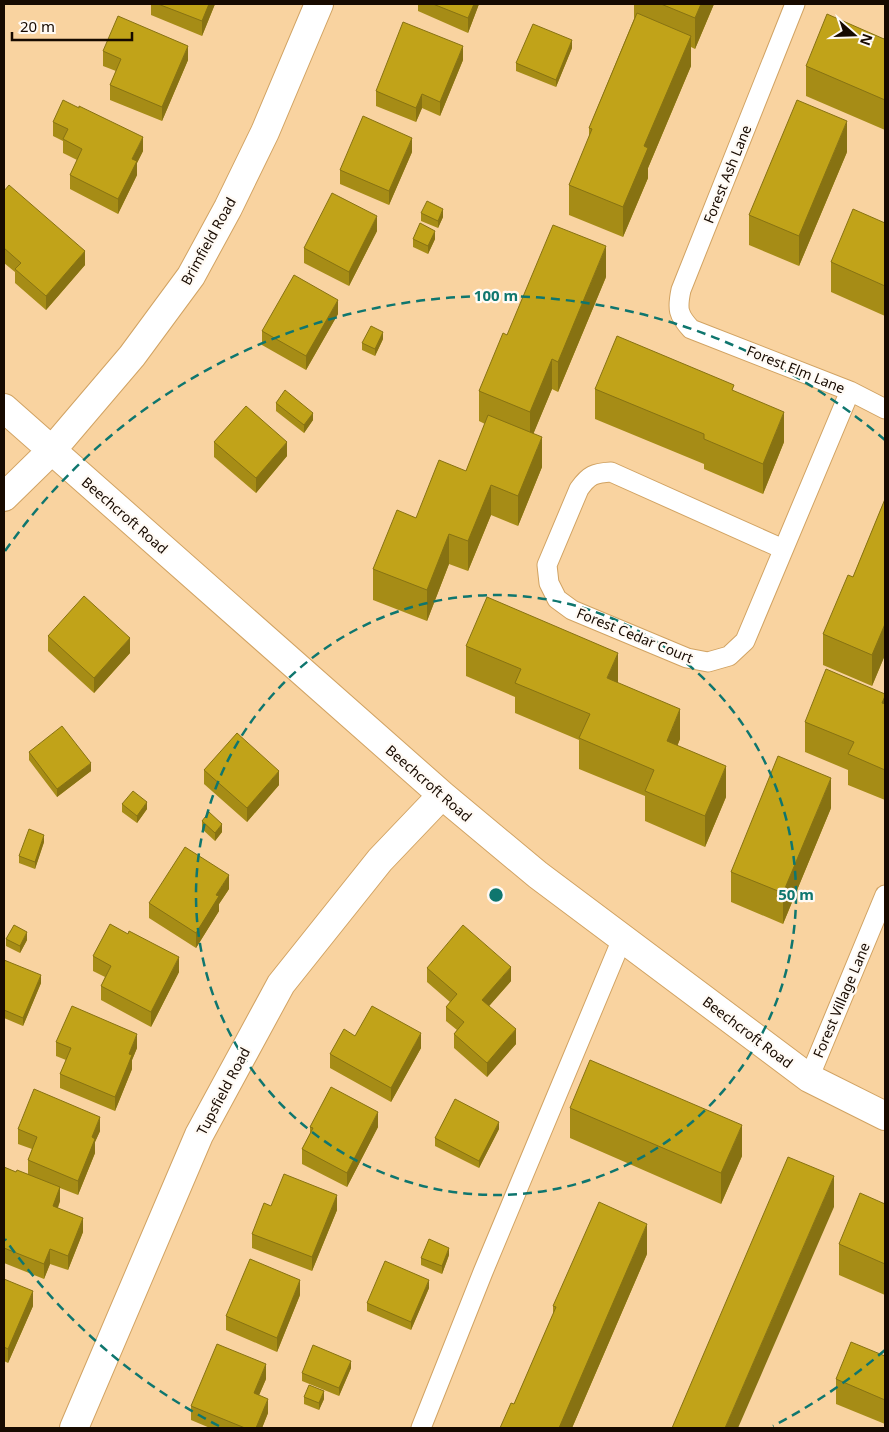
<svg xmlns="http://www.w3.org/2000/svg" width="889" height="1432" font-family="'Noto Sans',sans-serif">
	<rect width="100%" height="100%" fill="#f9d3a0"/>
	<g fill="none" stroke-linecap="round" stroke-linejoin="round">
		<g stroke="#d1a363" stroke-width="21">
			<path id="lane" d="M795 4 681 290C677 309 678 315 691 329L850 391 885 409
				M783 549 611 472C594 473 589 475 579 489L547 565 549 583 557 599 572 610 687 658 708 662 729 656 745 641 850 391
				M809 1078 885 895
				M421 1428 483 1272 622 939"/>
		</g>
		<g stroke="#d1a363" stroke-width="30">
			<path id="street" d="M4 408 442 795 538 875 809 1078 885 1116
				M4 497 52 450 132 356 191 276 228 208 265 132 319 4
				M74 1428 199 1135 281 984 380 860 442 795"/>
		</g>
		<use href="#lane" stroke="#fff" stroke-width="19"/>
		<use href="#street" stroke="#fff" stroke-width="28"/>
	</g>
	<path fill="#a68c16" d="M151 4H215L202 36 151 15Z
		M418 4H479L468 33 418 11Z
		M634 4H714L695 49 691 47V66L648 168V178L623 237 569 215V185L589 138V128L634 19Z
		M885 36V130L806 96V66L884 39Z
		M572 48 556 87 516 71V63Z
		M103 51 188 60 162 121 110 100V85L116 71 103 66Z
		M463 60 440 116 422 108 416 122 376 106V91Z
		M53 122 143 151 137 163V175L118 214 70 189V175L77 160 63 153V141L53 136Z
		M412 152 389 205 340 184V170Z
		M847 152 799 266 749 245V215Z
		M4 191 85 265 46 310 15 283V272L4 263Z
		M421 213 443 217 438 228 421 221Z
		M885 223V316L831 292V262Z
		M377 231 349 286 304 263V248Z
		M413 239H435L428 254 413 247Z
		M606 277 558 392 552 389 533 434 542 467 518 526 491 515 468 571 449 564 427 621 373 600V569L416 518 466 471 485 424 479 421V391L507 335Z
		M338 314 306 370 262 345V331Z
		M383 339 375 356 362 350V343Z
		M595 389 734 391 784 442 763 494 704 469V464L595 419Z
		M276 403 313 420 304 433 276 411Z
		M214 442 287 456 256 493 214 457Z
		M885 499V655L872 686 823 665V634L853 577Z
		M48 636 130 653 94 693 48 651Z
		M466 646 618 683 680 739 677 746 726 797 705 847 645 821V796L579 769V740L515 713V697L466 676Z
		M885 694V800L848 785V770L805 752V722Z
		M29 752 91 771 57 797 29 760Z
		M204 770 279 785 247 822 204 784Z
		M122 804 147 809 137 823 122 812Z
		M831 808 783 924 731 902V872Z
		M202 821 222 832 215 841 202 829Z
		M44 842 35 869 19 863V856Z
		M229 889 219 904V911L196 948 149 918V903Z
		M6 939 27 940 20 953 6 946Z
		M93 956 179 972 151 1027 101 1000V986L105 977 93 971Z
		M4 960 41 983 23 1026 4 1018Z
		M427 968 511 981 489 1006 516 1044 487 1077 454 1048V1034L457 1030 446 1021V1007L450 1002 427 982Z
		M355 1036 421 1048 391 1102 330 1068V1054Z
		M56 1042 137 1048 132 1060V1069L115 1111 60 1088V1074L66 1060 56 1056Z
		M570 1108 742 1156 721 1204 570 1138Z
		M310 1127H378L347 1187 302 1164V1149L310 1134Z
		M18 1129 100 1131 95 1142V1153L78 1195 60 1188V1201L58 1208 83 1232 68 1270 50 1264 44 1279 4 1263V1167L16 1172 28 1174V1160L32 1149 18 1144Z
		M499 1129 479 1168 435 1146V1138Z
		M885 1204V1295L839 1275V1244Z
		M271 1206 337 1210 312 1271 252 1248V1234Z
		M647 1254 572 1428H500L514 1404 553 1315V1306Z
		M449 1255 442 1274 421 1265V1258Z
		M4 1279 33 1306 8 1363 4 1361Z
		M429 1288 411 1330 367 1311V1303Z
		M300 1295 277 1352 226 1330V1316Z
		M885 1356V1424L836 1404V1379Z
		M351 1368 339 1396 302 1381V1373Z
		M266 1379 259 1395 268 1413 262 1428H210L191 1420V1406Z
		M304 1397 324 1399 319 1410 304 1404Z"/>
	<path fill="#877212" d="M209 4H215L202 36V21Z
		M474 4H479L468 33V18Z
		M701 4H714L695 49V18Z
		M691 36V66L648 168V178L623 237V207L644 146Z
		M572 40V48L556 87V80Z
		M188 46V60L162 121V107Z
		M463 46V60L440 116V102Z
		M422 94V108L416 122V108Z
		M847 121V152L799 266V236Z
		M143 137V151L137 163V175L118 214V199L132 159Z
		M412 138V152L389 205V191Z
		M443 209V217L438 228V221Z
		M377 216V231L349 286V272Z
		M435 231V239L428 254V246Z
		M606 246V277L558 392V362Z
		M85 251V265L46 310V296Z
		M338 300V314L306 370V356Z
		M383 332V339L375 356V349Z
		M552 359V389L530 442V412Z
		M784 412V442L763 494V464Z
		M313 413V420L304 433V425Z
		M542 437V467L518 526V496Z
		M287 442V456L256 493V478Z
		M491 485V515L468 571V541Z
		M449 534V564L427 621V590Z
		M885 624V655L872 686V655Z
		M130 638V653L94 693V678Z
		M618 653V684L607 678Z
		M885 696V726L882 703Z
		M680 709V739L667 772V741Z
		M91 763V771L57 797V789Z
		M726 766V797L705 847V816Z
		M279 771V785L247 822V808Z
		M831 778V808L783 924V893Z
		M147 802V809L137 823V816Z
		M222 824V832L215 841V833Z
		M44 835V842L35 869V862Z
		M229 875V889L219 904V911L196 948V933L216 895Z
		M27 932V940L20 953V946Z
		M179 957V972L151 1027V1012Z
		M511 967V981L482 1014V1000Z
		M41 975V983L23 1026V1018Z
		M516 1029V1044L487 1077V1063Z
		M421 1033V1048L391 1102V1088Z
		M137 1034V1048L132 1060V1069L115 1111V1097L129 1054Z
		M378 1112V1127L347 1187V1173Z
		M100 1117V1131L95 1142V1153L78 1195V1181L92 1137Z
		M499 1122V1129L479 1168V1161Z
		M742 1125V1156L721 1204V1173Z
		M834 1176V1207L738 1428H725Z
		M60 1187V1201L53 1220V1206Z
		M337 1195V1210L312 1271V1257Z
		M83 1218V1232L68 1270V1256Z
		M647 1224V1254L572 1428H559Z
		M449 1248V1255L442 1274V1266Z
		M50 1249V1264L44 1279V1264Z
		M300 1280V1295L277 1352V1338Z
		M429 1280V1288L411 1330V1322Z
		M33 1291V1306L8 1363V1349Z
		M351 1361V1368L339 1396V1388Z
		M266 1364V1379L254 1407V1393Z
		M324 1391V1399L319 1410V1403Z
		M268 1399V1413L262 1428H256Z"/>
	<path fill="#c1a319" stroke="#877212" d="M158 4H209L202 21Z
		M433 4H474L468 18Z
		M661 4H701L695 18Z
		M637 13 691 36 644 146 648 148 623 207 569 185 592 129 589 128Z
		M827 14 884 39 885 36V100L806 66Z
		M118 16 188 46 162 107 110 85 121 59 103 51Z
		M403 22 463 46 440 102 422 94 416 108 376 91Z
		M533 24 572 40 556 80 516 63Z
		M63 100 79 108V106L143 137 132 159 137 161 118 199 70 175 82 149 63 139 68 129 53 122Z
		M797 100 847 121 799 236 749 215Z
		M363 116 412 138 389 191 340 170Z
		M9 185 85 251 46 296 15 269 21 263 4 248V191Z
		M332 193 377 216 349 272 304 248Z
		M427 201 443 209 438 221 421 213Z
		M853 209 885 223V286L831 262Z
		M420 223 435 231 428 246 413 239Z
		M553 225 606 246 558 362 552 359 530 412 479 391 503 333 507 335Z
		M294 275 338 300 306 356 262 331Z
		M371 326 383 332 375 349 362 343Z
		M617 336 734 385 732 390 784 412 763 464 704 439V434L595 389Z
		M285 390 313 413 304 425 276 403Z
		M246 406 287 442 256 478 214 442Z
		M488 415 542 437 518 496 491 485 468 541 449 534 427 590 373 569 397 510 416 518 439 460 466 471Z
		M885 499V624L872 655 823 634 848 575 853 577Z
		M84 596 130 638 94 678 48 636Z
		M487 597 618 653 607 678 680 709 667 741 726 766 705 816 645 791 654 770 579 738 590 714 515 683 521 669 466 646Z
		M826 669 885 694V696L882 703 885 704V770L848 754 854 742 805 722Z
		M62 726 91 763 57 789 29 752Z
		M237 733 279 771 247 808 204 770Z
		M778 756 831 778 783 893 731 872Z
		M133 791 147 802 137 816 122 804Z
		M209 812 222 824 215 833 202 821Z
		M29 829 44 835 35 862 19 856Z
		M185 847 229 875 216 895 219 896 196 933 149 903Z
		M110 924 128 934 129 931 179 957 151 1012 101 986 111 966 93 956Z
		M14 925 27 932 20 946 6 939Z
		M463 925 511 967 482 1000 516 1029 487 1063 454 1034 464 1022 446 1007 457 994 427 968Z
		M4 960 41 975 23 1018 4 1010Z
		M72 1006 137 1034 129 1054 132 1055 115 1097 60 1074 71 1048 56 1042Z
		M372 1006 421 1033 391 1088 330 1054 344 1029 355 1036Z
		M590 1060 742 1125 721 1173 570 1108Z
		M331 1087 378 1112 347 1173 302 1149 313 1128 310 1127Z
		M34 1089 100 1117 92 1137 95 1139 78 1181 28 1160 37 1137 18 1129Z
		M455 1099 499 1122 479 1161 435 1138Z
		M788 1157 834 1176 725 1428H672Z
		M4 1167 16 1172 17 1170 60 1187 53 1206 83 1218 68 1256 50 1249 44 1264 4 1248Z
		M284 1174 337 1195 312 1257 252 1234 264 1203 271 1206Z
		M860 1193 885 1204V1264L839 1244Z
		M599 1202 647 1224 559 1428H500L511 1403 514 1404 556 1307 553 1306Z
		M429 1239 449 1248 442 1266 421 1258Z
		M250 1259 300 1280 277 1338 226 1316Z
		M385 1261 429 1280 411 1322 367 1303Z
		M4 1279 33 1291 8 1349 4 1347Z
		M851 1342 885 1356V1400L836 1379Z
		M217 1344 266 1364 254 1393 268 1399 256 1428H245L191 1406Z
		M313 1345 351 1361 339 1388 302 1373Z
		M309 1385 324 1391 319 1403 304 1397Z"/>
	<g fill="none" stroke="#0f766e" stroke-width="2.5" stroke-dasharray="9 6">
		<circle cx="496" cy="895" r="300"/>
		<path d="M885 1350A599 599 0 0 1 773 1426M219 1426A599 599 0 0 1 5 1239M5 551A599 599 0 0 1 885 440"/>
	</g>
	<g text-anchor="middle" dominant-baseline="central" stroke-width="4.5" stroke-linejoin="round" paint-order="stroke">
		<g font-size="14" fill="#170a00" stroke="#fffaf4">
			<text transform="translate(727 174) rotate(-68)">Forest Ash Lane</text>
			<text transform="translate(208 241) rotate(-61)">Brimfield Road</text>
			<text transform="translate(796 369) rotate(22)">Forest Elm Lane</text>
			<text transform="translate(125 515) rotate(41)">Beechcroft Road</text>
			<text transform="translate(635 635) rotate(22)">Forest Cedar Court</text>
			<text transform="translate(429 783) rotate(41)">Beechcroft Road</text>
			<text transform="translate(841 1000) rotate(-67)">Forest Village Lane</text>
			<text transform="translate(748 1032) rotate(37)">Beechcroft Road</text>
			<text transform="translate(223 1091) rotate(-62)">Tupsfield Road</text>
		</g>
	</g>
	<circle cx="496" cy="895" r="8" fill="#0f766e" stroke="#fffaf4" stroke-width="2.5"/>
	<g font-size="15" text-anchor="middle" font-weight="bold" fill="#0f766e" stroke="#fffaf4" stroke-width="4.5" stroke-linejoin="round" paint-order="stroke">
		<text x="496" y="301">100 m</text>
		<text x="796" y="900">50 m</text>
	</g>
	<rect width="889" height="1432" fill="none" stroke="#170a00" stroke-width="10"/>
	<g transform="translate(854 35) rotate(110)" stroke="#fffaf4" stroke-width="4" paint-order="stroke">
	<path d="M0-4L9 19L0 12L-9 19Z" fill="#170a00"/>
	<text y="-8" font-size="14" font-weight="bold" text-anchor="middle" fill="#170a00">N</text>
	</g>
	<path d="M12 32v8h120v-8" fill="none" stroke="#170a00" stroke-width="2.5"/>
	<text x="20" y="32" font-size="15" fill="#170a00" stroke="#fffaf4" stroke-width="4" paint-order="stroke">20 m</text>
</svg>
